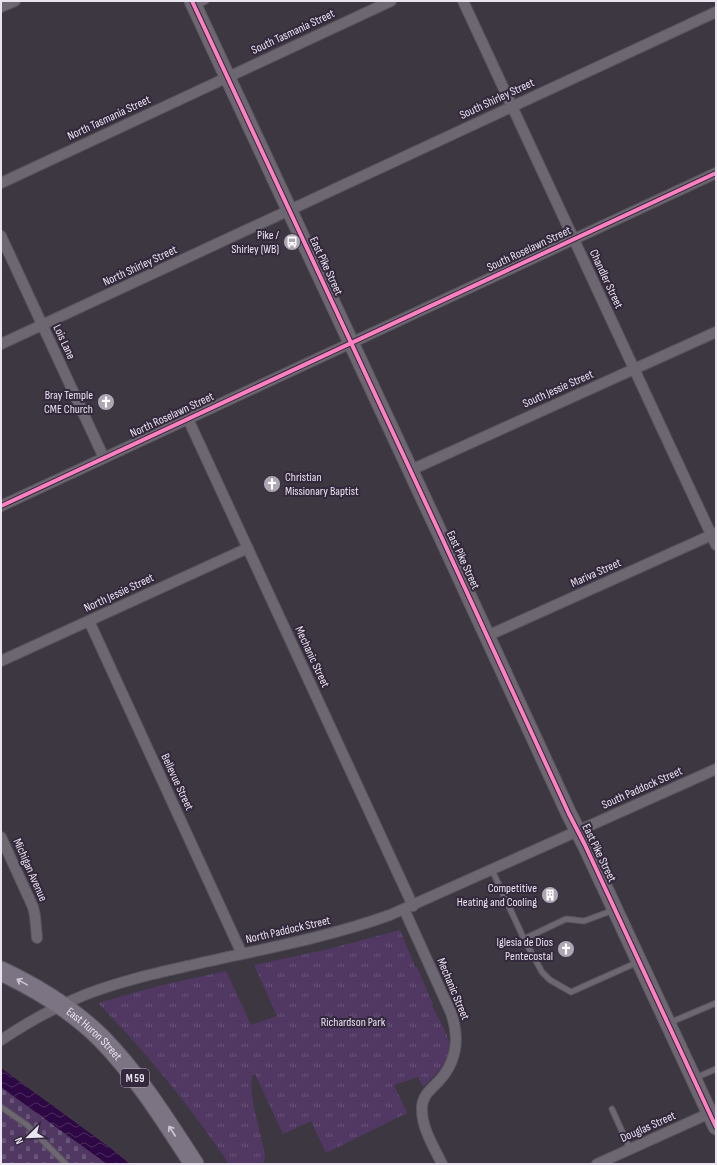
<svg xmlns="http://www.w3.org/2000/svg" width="717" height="1165" font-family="'Sofia Sans Condensed',sans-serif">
	<defs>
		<pattern id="cemetery-stones" width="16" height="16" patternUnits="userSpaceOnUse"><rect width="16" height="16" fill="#503863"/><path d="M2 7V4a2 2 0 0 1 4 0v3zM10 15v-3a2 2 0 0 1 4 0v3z" fill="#69557a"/></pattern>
		<pattern id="park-tufts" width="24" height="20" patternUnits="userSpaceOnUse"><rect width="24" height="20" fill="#503863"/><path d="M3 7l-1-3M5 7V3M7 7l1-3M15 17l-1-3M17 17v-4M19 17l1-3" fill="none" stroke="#69557a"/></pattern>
		<pattern id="water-waves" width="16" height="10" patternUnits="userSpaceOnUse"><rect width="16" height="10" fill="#2e0844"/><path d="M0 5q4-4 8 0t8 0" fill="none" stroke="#4c2c5f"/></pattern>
	</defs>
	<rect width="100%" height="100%" fill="#3d3742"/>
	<path fill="url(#cemetery-stones)" d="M1 1087 107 1164H1Z"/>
	<path fill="url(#park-tufts)" d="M400 930 415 967H417L433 1004 432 1005C437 1017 446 1030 449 1042 453 1059 434 1077 423 1087L418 1077 394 1085 407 1113 326 1153 311 1121 283 1134 255 1074 252 1076C248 1097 262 1134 265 1156L263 1164H229C190 1106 147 1053 98 1003L158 986 226 971 251 1025 277 1016 254 965 329 949Z"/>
	<path fill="url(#water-waves)" d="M1 1068 109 1147 130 1164H107L1 1087Z"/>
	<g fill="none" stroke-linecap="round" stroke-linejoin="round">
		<g stroke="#58535d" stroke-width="7">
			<path id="lane" d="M195 6 206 1
				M492 870 524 939 542 972 550 980 571 992 638 962
				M524 939 566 919 584 921 614 910
				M669 1023 716 1003
				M695 1078 716 1069
				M1 1107 27 1125 66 1164
				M612 1109 630 1149"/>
		</g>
		<g stroke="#58535d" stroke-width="12">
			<path id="street" d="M463 1 716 545
				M1 7 15 1
				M1 183 391 1
				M1 236 104 458
				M1 344 716 12
				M188 419 413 906
				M411 470 716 332
				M1 506 716 173
				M89 621 242 954
				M487 636 716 533
				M1 661 248 548
				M1 837 33 907 35 916 37 938
				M404 909 451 1013C460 1039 457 1062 438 1082 430 1090 421 1097 422 1110 422 1129 434 1147 442 1164
				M1 1040C28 1022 57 1006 87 994 121 981 157 973 192 965 258 950 326 938 390 915L716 769
				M597 1164 710 1113"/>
		</g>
		<g stroke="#58535d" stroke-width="17">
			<path id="secondary" d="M192 1 441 536 569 814 585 845 716 1127"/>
		</g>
		<g stroke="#58535d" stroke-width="21">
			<g id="highway">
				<path id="s1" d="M1 971C37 988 73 1010 102 1039 138 1076 166 1121 194 1164"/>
			</g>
		</g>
		<use href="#lane" stroke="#6d6771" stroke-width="5"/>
		<use href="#street" stroke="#6d6771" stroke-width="10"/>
		<use href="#secondary" stroke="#6d6771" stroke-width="15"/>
		<use href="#highway" stroke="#7c7383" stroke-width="19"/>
		<g stroke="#33283c" stroke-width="6">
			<path id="cycleway" d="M192 1 441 536 569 814 585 845 716 1127
				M1 506 716 173"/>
		</g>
		<use href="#cycleway" stroke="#ff80c0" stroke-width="4"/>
	</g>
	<defs><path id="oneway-shaft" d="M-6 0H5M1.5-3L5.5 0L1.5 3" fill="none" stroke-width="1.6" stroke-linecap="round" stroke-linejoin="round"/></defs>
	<g stroke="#cec7d5">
		<use href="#oneway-shaft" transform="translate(22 982) rotate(-151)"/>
		<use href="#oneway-shaft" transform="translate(172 1131) rotate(-123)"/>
	</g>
	<defs>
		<g id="bus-disc" transform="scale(0.9)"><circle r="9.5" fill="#ada7b3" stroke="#33283c"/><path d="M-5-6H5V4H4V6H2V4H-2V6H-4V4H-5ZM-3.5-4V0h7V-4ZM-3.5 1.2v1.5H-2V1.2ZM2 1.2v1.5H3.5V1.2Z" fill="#fff"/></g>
		<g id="church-disc" transform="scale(0.9)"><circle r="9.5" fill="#ada7b3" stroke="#33283c"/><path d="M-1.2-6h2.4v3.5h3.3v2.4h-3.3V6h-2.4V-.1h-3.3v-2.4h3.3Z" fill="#fff"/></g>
		<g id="building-disc" transform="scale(0.9)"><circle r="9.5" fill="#ada7b3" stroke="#33283c"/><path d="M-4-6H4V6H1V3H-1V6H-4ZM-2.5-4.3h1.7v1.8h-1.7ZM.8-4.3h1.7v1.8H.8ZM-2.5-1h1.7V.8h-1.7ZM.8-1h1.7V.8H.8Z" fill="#fff"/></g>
	</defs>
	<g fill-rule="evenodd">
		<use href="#bus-disc" x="292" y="242"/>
		<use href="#church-disc" x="106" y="402"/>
		<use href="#church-disc" x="272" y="484"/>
		<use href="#building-disc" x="550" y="895"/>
		<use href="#church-disc" x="566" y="949"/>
	</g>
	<g text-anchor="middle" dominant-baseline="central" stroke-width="4" stroke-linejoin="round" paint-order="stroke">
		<rect fill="#33283c" stroke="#b3abba" stroke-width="1" x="121" y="1069" width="28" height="18" rx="3"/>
		<g font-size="11" font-weight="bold" fill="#eae3f0">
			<text x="135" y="1078">M 59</text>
		</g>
		<g font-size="12" fill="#eae3f0" stroke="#33283c">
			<text transform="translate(293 32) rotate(-25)">South Tasmania Street</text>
			<text transform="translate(497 99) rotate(-25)">South Shirley Street</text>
			<text transform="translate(109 118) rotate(-25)">North Tasmania Street</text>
			<text transform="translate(529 249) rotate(-25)">South Roselawn Street</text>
			<text transform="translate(140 266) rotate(-25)">North Shirley Street</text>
			<text transform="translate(326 266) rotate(65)">East Pike Street</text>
			<text transform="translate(606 279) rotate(65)">Chandler Street</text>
			<text transform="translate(64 342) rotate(65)">Lois Lane</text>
			<text transform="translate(558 389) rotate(-24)">South Jessie Street</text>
			<text transform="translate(172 415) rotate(-25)">North Roselawn Street</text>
			<text transform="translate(463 560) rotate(65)">East Pike Street</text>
			<text transform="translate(596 573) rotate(-24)">Mariva Street</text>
			<text transform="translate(119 593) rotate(-25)">North Jessie Street</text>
			<text transform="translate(312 657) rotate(65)">Mechanic Street</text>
			<text transform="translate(177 782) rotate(65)">Bellevue Street</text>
			<text transform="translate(642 788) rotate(-24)">South Paddock Street</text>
			<text transform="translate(599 853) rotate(64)">East Pike Street</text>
			<text transform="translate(30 870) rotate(66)">Michigan Avenue</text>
			<text transform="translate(288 930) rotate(-13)">North Paddock Street</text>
			<text transform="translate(453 989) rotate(67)">Mechanic Street</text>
			<text stroke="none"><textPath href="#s1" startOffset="113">East Huron Street</textPath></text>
			<text transform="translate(648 1127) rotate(-24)">Douglas Street</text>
		</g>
		<g font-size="12" fill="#eae3f0" stroke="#33283c" text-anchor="end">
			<text x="279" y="235">Pike /<tspan x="279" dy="14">Shirley (WB)</tspan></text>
			<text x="93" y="395">Bray Temple<tspan x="93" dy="14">CME Church</tspan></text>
			<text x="285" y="477" text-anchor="start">Christian<tspan x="285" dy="14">Missionary Baptist</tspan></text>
			<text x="537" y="888">Competitive<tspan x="537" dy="14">Heating and Cooling</tspan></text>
			<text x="553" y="942">Iglesia de Dios<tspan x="553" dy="14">Pentecostal</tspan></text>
		</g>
		<g font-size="12" fill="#eadff3" stroke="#33283c">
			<text x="353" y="1022">Richardson Park</text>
		</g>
	</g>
	<rect width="717" height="1165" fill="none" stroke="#eae3f0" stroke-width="4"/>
	<g transform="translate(28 1137) rotate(247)" stroke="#33283c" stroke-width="3" paint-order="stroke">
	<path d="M0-3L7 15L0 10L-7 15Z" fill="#eae3f0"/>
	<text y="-6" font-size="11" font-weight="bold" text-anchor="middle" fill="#eae3f0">N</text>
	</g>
</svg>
